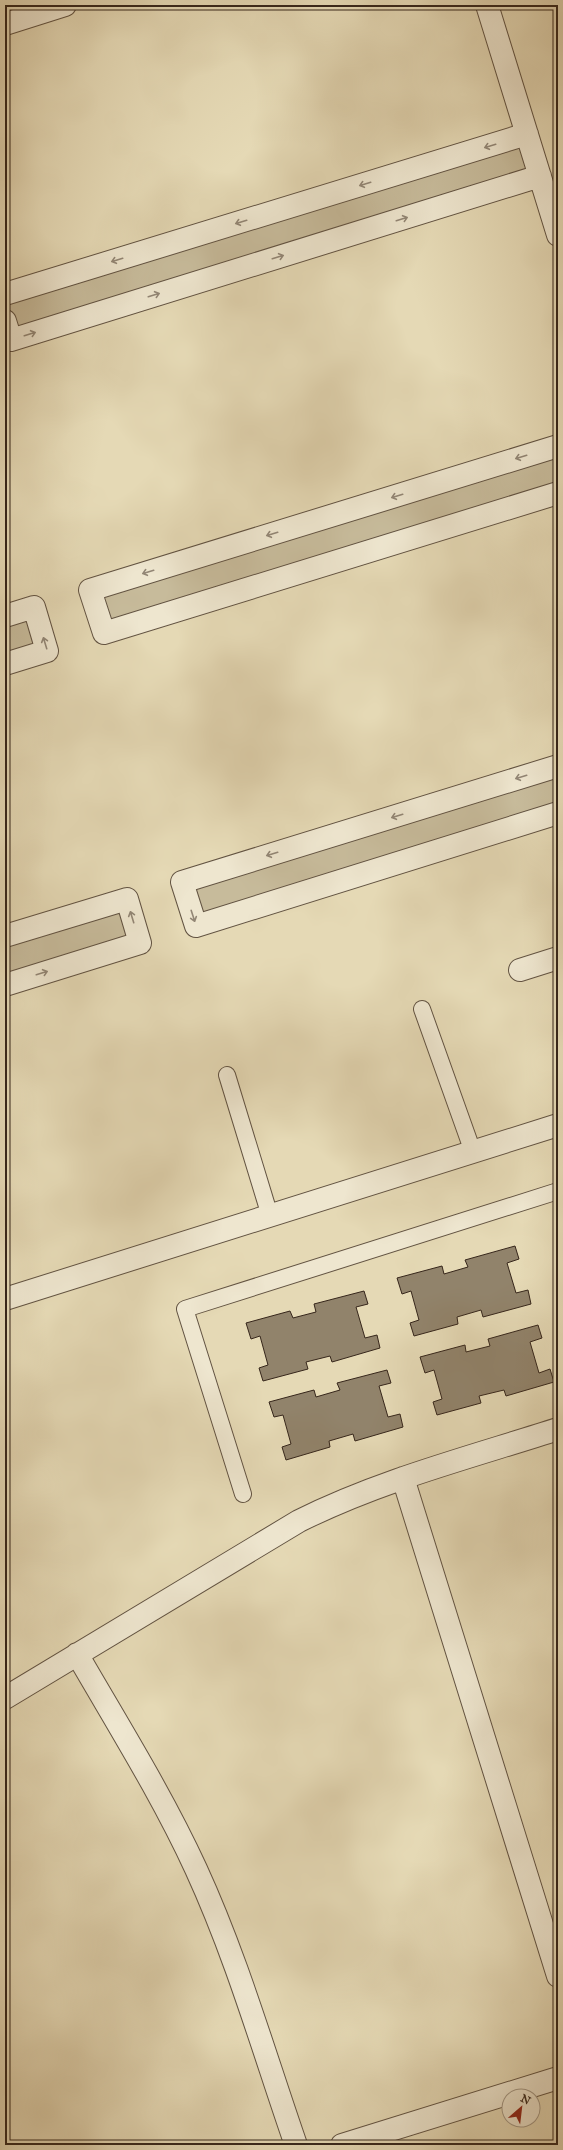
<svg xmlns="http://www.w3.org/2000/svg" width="563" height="2150" font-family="'IM FELL Great Primer',serif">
	<rect width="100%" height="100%" fill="#e5d9b5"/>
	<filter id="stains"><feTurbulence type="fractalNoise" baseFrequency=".005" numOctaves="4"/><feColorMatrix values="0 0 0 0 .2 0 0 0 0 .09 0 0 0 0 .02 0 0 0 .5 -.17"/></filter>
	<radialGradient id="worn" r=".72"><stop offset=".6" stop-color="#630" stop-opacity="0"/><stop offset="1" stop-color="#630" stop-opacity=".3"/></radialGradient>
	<path fill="#c7bb9b" stroke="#7e705b" d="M5 5H65L5 24Z
		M527 134 540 176 11 340 5 321V294Z
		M558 446V493L104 633 90 590Z
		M34 607 47 651 5 664V616Z
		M558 766V813L196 926 182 882Z
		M127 899 140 943 5 985V936Z"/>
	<path fill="#91836b" stroke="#36261b" d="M515 1246 519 1259 507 1263 516 1293 528 1290 531 1304 483 1317 481 1310 457 1317 458 1324 414 1336 410 1323 419 1320 411 1291 402 1294 397 1278 442 1266 444 1274 468 1267 465 1260Z
		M364 1291 368 1304 356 1307 365 1338 377 1335 380 1348 332 1362 330 1356 306 1362 308 1369 263 1381 259 1368 268 1365 260 1336 251 1339 246 1323 290 1311 293 1318 316 1312 314 1304Z
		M538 1325 542 1338 530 1342 539 1373 550 1369 554 1382 506 1396 504 1390 479 1396 481 1403 437 1415 433 1402 442 1399 434 1370 425 1373 420 1357 465 1345 466 1352 490 1346 488 1339Z
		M387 1370 391 1383 379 1386 388 1417 400 1414 403 1427 355 1441 353 1434 329 1441 330 1447 286 1460 282 1447 291 1444 283 1415 274 1417 269 1402 314 1390 316 1397 340 1390 337 1383Z"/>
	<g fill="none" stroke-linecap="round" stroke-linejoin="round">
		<g stroke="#625342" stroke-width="18">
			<path id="lane" d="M422 1009 473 1152
				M227 1075 270 1216
				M243 1494 185 1309 558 1191"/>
		</g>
		<g stroke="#625342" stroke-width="24">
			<path id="street" d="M487 5 558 235
				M5 24 65 5
				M5 294 527 134
				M5 321 11 340 540 176
				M558 446 90 590 104 633 558 493
				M5 616 34 607 47 651 5 664
				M558 766 182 882 196 926 558 813
				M5 936 127 899 140 943 5 985
				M520 970 558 958
				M5 1299 558 1125
				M403 1478 558 1976
				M77 1654C118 1725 162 1795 196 1869 237 1958 264 2053 296 2145
				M5 1698 299 1521C381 1480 471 1457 558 1429
				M342 2145 558 2078"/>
		</g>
		<use href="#lane" stroke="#eee6cf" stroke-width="16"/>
		<use href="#street" stroke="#eee6cf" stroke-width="22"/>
	</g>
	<defs><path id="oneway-shaft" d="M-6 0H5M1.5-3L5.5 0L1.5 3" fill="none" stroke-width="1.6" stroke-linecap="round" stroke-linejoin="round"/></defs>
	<g stroke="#928675">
		<use href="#oneway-shaft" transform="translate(490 146) rotate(163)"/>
		<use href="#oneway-shaft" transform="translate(365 184) rotate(163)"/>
		<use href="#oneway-shaft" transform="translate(402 219) rotate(-17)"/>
		<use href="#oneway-shaft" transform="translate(241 222) rotate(163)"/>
		<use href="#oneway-shaft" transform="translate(278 257) rotate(-17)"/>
		<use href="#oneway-shaft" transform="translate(117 260) rotate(163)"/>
		<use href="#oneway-shaft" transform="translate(154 295) rotate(-17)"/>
		<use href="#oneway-shaft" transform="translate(30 334) rotate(-17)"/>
		<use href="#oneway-shaft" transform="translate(521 457) rotate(163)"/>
		<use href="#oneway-shaft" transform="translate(397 496) rotate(163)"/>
		<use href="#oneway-shaft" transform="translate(272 534) rotate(163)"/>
		<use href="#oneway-shaft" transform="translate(148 572) rotate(163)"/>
		<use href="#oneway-shaft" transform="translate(45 643) rotate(-107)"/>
		<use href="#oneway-shaft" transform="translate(521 777) rotate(163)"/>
		<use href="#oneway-shaft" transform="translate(397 816) rotate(163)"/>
		<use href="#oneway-shaft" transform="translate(272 854) rotate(163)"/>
		<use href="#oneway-shaft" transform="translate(193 916) rotate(72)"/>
		<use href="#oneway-shaft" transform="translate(132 917) rotate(-107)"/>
		<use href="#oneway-shaft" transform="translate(42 973) rotate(-17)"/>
	</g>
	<rect width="563" height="2150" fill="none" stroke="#e5d9b5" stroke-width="20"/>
	<rect x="6" y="6" width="551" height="2138" fill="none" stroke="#36261b" stroke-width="2"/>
	<rect x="10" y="10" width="543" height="2130" fill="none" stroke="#36261b"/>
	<g transform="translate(521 2108) rotate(28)"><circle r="19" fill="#eee6cf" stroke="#a49987"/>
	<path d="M0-3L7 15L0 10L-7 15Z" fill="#8f2418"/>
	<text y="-6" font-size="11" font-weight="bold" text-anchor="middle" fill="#36261b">N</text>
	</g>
	<rect width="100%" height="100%" filter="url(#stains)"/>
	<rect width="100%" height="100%" fill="url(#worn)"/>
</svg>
